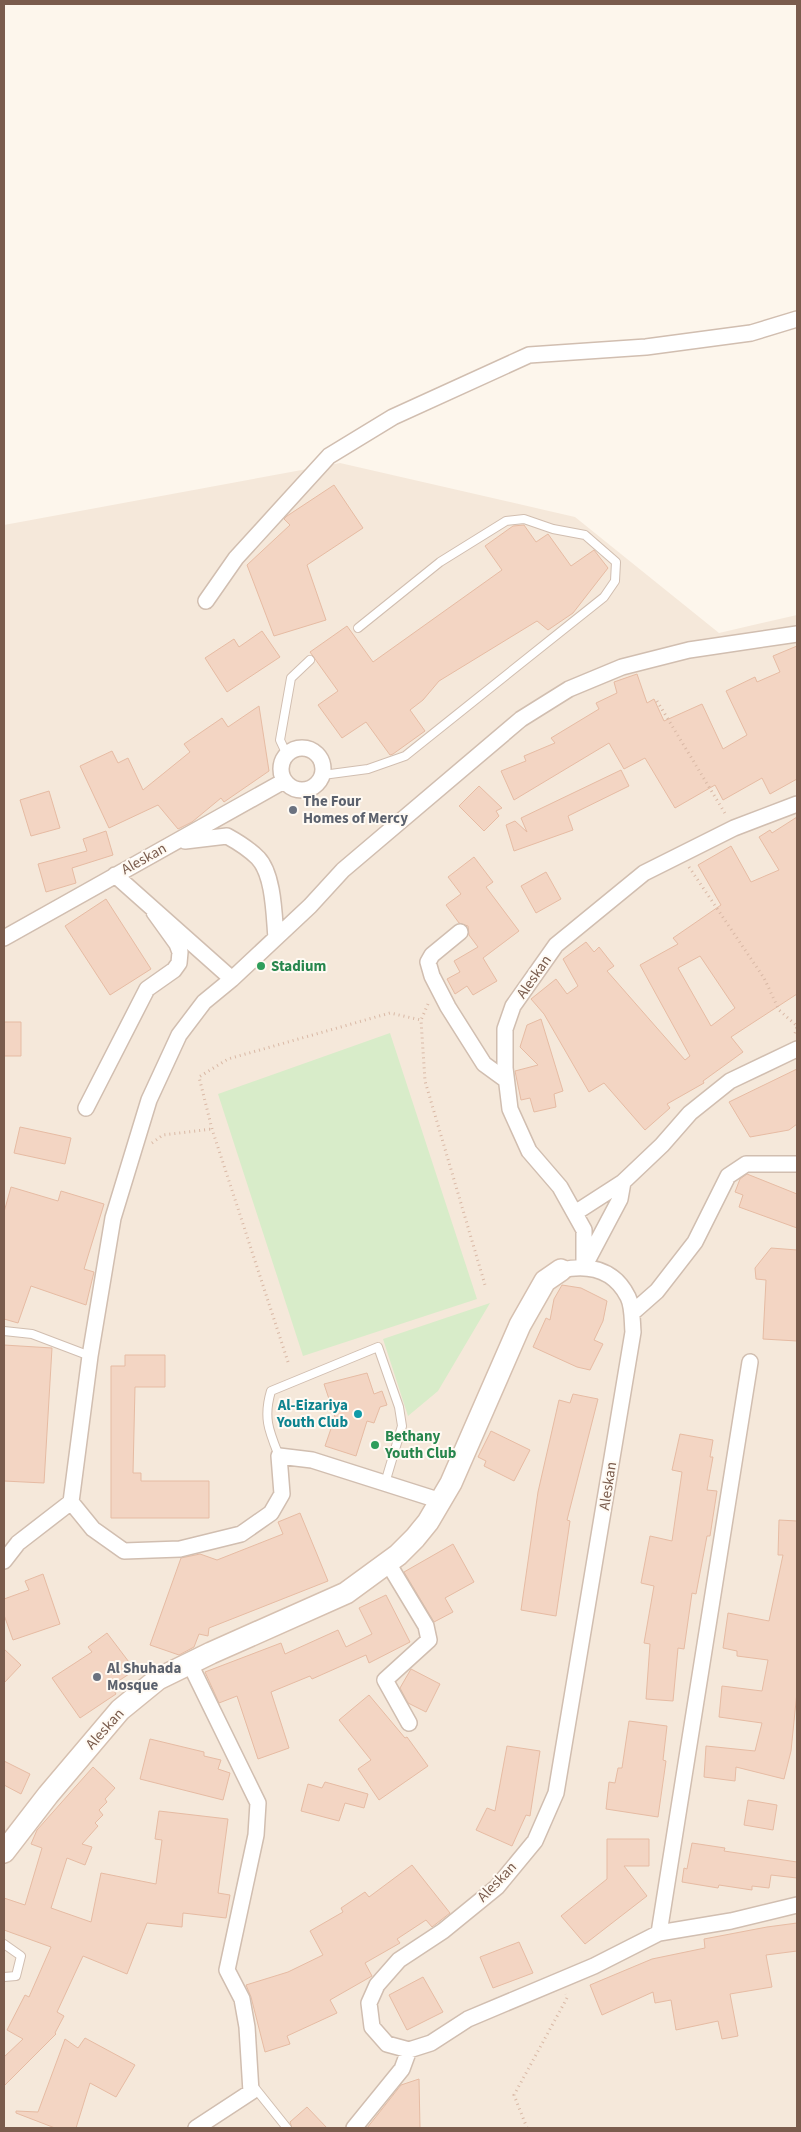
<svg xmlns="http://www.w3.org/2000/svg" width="801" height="2132" font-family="'Source Sans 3',sans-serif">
	<rect width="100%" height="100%" fill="#fdf6ec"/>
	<path fill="#f5e8da" d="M340 463 575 517 719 633 797 615V2128H4V525Z"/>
	<path fill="#d8ecc9" d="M390 1033 477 1299 303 1356 218 1094Z
		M490 1303 438 1391 408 1416 383 1339Z"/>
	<path fill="#f3d5c3" stroke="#e6bba3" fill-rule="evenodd" d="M334 485 363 528 307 565 326 620 274 636 247 565 290 525 284 519 287 516Z
		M524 525 536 542 548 534 571 566 594 550 608 568 573 613 548 630 537 621 439 681 423 700 410 710 425 731 393 754 390 755 366 722 342 738 318 705 338 691 310 652 347 626 373 662 502 570 485 546 513 526Z
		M262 631 280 657 227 692 205 658 234 639 239 647Z
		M797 646V779L770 794 762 778 723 800 715 785 675 808 645 758 624 769 609 743 514 800 501 771 526 761 524 756 555 743 551 738 599 709 596 703 617 693 614 682 637 674 647 703 654 699 664 721 702 704 723 749 747 735 726 691 755 677 757 682 780 672 773 656Z
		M259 706 269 771 224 802 221 798 192 822 178 829 158 805 109 828 80 766 112 751 118 763 128 758 143 790 190 752 184 744 222 718 228 727Z
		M621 770 629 786 568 816 573 830 514 851 506 825 515 821 527 832 521 818Z
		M479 786 502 808 496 811 499 816 484 831 459 806Z
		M49 791 60 828 31 836 20 800Z
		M797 817V994L731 1037 743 1052 703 1081 704 1083 667 1104 670 1108 645 1130 604 1083 589 1092 544 1014 531 999 556 979 567 994 578 986 563 959 586 942 594 952 599 947 614 966 607 971 685 1060 690 1056 640 965 678 944 673 938 721 905 698 865 731 846 751 882 779 870 759 837 770 830 772 833ZM700 956 735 1008 711 1026 678 968Z
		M106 831 113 855 72 868 76 883 46 892 38 864 87 851 83 839Z
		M474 857 493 882 486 887 519 931 483 958 497 981 473 995 467 986 455 994 447 979 460 972 454 961 478 947 469 935 468 926 459 923 446 905 461 894 448 877Z
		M546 872 561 899 536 913 521 886Z
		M106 899 151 969 110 995 65 926Z
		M541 1019 563 1091 554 1094 556 1107 534 1112 530 1098 521 1100 515 1071 538 1065 520 1047 527 1025Z
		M4 1022H21V1056H4Z
		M797 1069V1124L789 1130 750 1137 729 1102Z
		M20 1127 71 1138 65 1164 14 1153Z
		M747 1174 797 1194V1228L739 1207 743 1195 735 1192 740 1179Z
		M11 1187 58 1201 61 1191 104 1204 84 1269 94 1272 86 1305 31 1286 18 1323 4 1319V1212Z
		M771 1248 797 1250V1341L763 1339 766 1280 756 1279 755 1268Z
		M562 1285 581 1288 607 1301 603 1321 594 1340 603 1344 590 1370 577 1367 533 1347 546 1318 550 1320 554 1299Z
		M4 1345 52 1348 44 1483 4 1481Z
		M125 1355H165V1387H135L133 1473H141V1481H209V1518H111V1366H125Z
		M367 1373 374 1394 382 1391 387 1405 380 1407 374 1423 367 1421 356 1456 325 1446 335 1417 324 1384Z
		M573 1394 598 1399 567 1520 570 1521 556 1616 521 1610 538 1492 559 1400 570 1403Z
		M491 1431 530 1450 514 1481 484 1466 486 1461 478 1457Z
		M680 1434 713 1440 710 1457H713L707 1490 717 1491 710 1536H707L696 1594 692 1593 684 1649 678 1648 673 1701 646 1699 650 1644 644 1643 654 1586 641 1583 650 1536 672 1541 682 1472 672 1470Z
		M300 1513 328 1581 209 1628 208 1636 199 1634 194 1647 179 1655 150 1645 181 1558 200 1554 217 1560 283 1534 278 1522Z
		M779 1520 797 1521V1692L791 1751 784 1779 736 1767 735 1781 704 1777 706 1746 755 1751 762 1723 719 1717 722 1686 762 1691 768 1660 737 1656V1651L723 1648 728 1613 769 1621 783 1555H778Z
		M453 1544 474 1582 445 1598 453 1612 434 1622 404 1572Z
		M43 1574 60 1624 13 1640 4 1615V1599L29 1590 25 1581Z
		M386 1595 410 1642 369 1663 366 1655 312 1679 310 1676 271 1692 289 1748 258 1759 237 1696 219 1703 205 1672 281 1643 285 1654 338 1630 346 1647 372 1634 359 1608Z
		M107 1633 135 1670 111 1686 116 1694 80 1718 52 1678 92 1652 88 1647Z
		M4 1649 21 1665 4 1683Z
		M411 1669 440 1684 426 1712 408 1703 400 1688Z
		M369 1695 405 1738 407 1737 428 1766 379 1800 358 1769 371 1760 339 1720Z
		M629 1721 667 1726 663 1760 666 1761 658 1817 606 1809 609 1782 615 1783 618 1768H622Z
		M150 1739 204 1752V1756L221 1760 218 1769 230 1773 223 1800 140 1779Z
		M507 1746 540 1751 530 1816 526 1815 512 1846 476 1830 487 1808 495 1811Z
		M4 1761 30 1774 21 1794 4 1785Z
		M93 1767 115 1788 105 1799 107 1802 99 1810 103 1815 95 1823 98 1826 82 1844 92 1847 85 1865 67 1858 51 1908 91 1922 101 1873 156 1884 162 1840 155 1839 159 1811 228 1819 218 1893 230 1895 226 1918 183 1913 182 1927 147 1923 127 1974 83 1956 57 2012 64 2016 55 2033 56 2034 4 2086V2057L23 2039 7 2030 25 1995 29 1997 51 1947 4 1930V1898L25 1905 42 1848 31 1844 37 1830Z
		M325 1782 368 1794 364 1808 345 1803 339 1821 301 1811 308 1784 322 1788Z
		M748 1800 777 1805 773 1830 744 1825Z
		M607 1839H649V1866H624L647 1896 585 1944 561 1916 607 1879Z
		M692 1843 725 1848 724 1851 797 1862V1878L771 1875 769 1888 752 1886V1890L719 1885 718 1888 682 1882 684 1868 687 1869Z
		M412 1865 450 1913 432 1927 426 1920 397 1939 400 1943 365 1963 372 1976 330 2000 337 2013 287 2036 290 2044 265 2052 251 1997 246 1985 288 1972 323 1955 310 1931 343 1912 341 1908 365 1892 369 1897Z
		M797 1923V1951L766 1955 772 1987 730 1994 738 2036 722 2039 718 2021 676 2030 671 2000 655 2003 653 1992 602 2015 590 1985 652 1959 705 1948 704 1939 767 1927Z
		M519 1942 533 1973 493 1988 480 1957Z
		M423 1977 443 2012 407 2030 389 1995Z
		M85 2038 135 2065 116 2097 90 2083 76 2128H55L16 2113V2111L38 2112 65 2039 78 2048Z
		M419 2079 420 2128H367L401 2085Z
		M307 2107 327 2128H292L290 2122Z"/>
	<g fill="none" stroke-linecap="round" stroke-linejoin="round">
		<g stroke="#d1beb0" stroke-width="10">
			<path id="lane" d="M287 755 280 740 291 678 310 660
				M323 775 368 769 405 756 604 597 615 581 616 562 585 535 553 529 524 519 506 521 440 562 358 628
				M4 1331 32 1334 90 1356
				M279 1456C269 1431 263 1418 271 1391L378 1347 399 1407 402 1426 385 1483
				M4 1944 21 1956 16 1976 4 1977
				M251 2088H255L287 2128"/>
		</g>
		<g stroke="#d1beb0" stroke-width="18">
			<path id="street" d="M206 601 236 558 329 456 393 417 529 355 646 347 751 333 797 319
				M281 769a21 21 0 1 1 42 0a21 21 0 1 1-42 0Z
				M185 841 227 836C238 842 249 849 258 858 274 875 274 916 276 938
				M115 875 232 979
				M460 932 432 955 428 962 432 976 448 1007 484 1064 506 1080
				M4 938 284 781
				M86 1108 147 989 174 970 179 963 180 952 177 944 154 912
				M575 1213 623 1182 662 1145 690 1113 730 1081 797 1049
				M585 1265 620 1199 623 1182
				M584 1268V1230L560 1187 529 1151 510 1109 505 1068V1029L513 1006 556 945 644 873 734 828 797 804
				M561 1270C589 1264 614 1269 628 1297 633 1307 632 1321 633 1332L556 1793 535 1841 497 1887 443 1931 399 1960 377 1985 369 2003 372 2027 387 2044 409 2050 431 2043 468 2019 594 1966 659 1933 731 1921 797 1905
				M632 1313 657 1291 695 1242 728 1176 746 1164H797
				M441 1501 312 1460 279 1456 282 1494 271 1513 241 1534 180 1549 124 1551 93 1529 71 1502 90 1356 113 1218 149 1100 179 1035 204 1002 232 979 310 906 343 870 521 719 569 689 622 667 689 650 797 634
				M4 1561 18 1543 71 1502
				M388 1563 426 1626 429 1640 385 1680 409 1723
				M190 1664 258 1803 256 1835 227 1970 242 1999 247 2027 251 2092 196 2128
				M659 1933 750 1362
				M354 2128 402 2069 409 2050"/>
		</g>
		<g stroke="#d6c0b0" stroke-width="24">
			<path id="secondary" d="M4 1852 48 1795 120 1710 158 1679 211 1653 346 1593 398 1555 415 1538 428 1522 451 1483 520 1325 545 1281 561 1270"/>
		</g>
		<path stroke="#d9b8a5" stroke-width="3" stroke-dasharray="1 4" stroke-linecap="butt" d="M657 701 726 815
			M689 867 764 978 779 1010 797 1026 795 1034
			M428 1004 421 1020 425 1081 485 1285
			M152 1143 163 1135 212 1129
			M288 1362 212 1129 199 1077 228 1059 390 1013 421 1020
			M527 2128 514 2095 567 1998 566 1994"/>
		<use href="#lane" stroke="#fff" stroke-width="8"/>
		<use href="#street" stroke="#fff" stroke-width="15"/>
		<use href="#secondary" stroke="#fff" stroke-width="21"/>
	</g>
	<g fill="#6b7280" stroke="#fffaf3" stroke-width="2">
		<circle cx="293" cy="810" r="5"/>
		<circle cx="97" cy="1677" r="5"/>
	</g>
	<g fill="#2e9e5b" stroke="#fffaf3" stroke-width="2">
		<circle cx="261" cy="966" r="5"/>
		<circle cx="375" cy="1445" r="5"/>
	</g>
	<circle fill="#0f9aa8" stroke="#fffaf3" stroke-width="2" cx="358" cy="1414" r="5"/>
	<g text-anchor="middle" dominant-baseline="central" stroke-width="4" stroke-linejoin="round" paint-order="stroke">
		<g font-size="15" font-weight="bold" fill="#5b616d" stroke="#fffaf3" text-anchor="start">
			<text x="303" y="801">The Four<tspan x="303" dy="17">Homes of Mercy</tspan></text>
			<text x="107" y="1668">Al Shuhada<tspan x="107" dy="17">Mosque</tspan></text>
		</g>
		<g font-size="15" fill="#7a5c4d" stroke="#fffaf3">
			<text transform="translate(144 859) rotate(-29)">Aleskan</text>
			<text transform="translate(534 977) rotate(-55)">Aleskan</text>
			<text transform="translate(608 1486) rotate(-81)">Aleskan</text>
			<text transform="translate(105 1729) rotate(-48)">Aleskan</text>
			<text transform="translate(497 1882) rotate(-46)">Aleskan</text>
		</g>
		<g font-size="15" font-weight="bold" fill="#27864d" stroke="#fffaf3" text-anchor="start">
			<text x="271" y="966">Stadium</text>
			<text x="385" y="1436">Bethany<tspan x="385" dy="17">Youth Club</tspan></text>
		</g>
		<g font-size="15" font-weight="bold" fill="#0d838f" stroke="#fffaf3" text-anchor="end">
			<text x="348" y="1405">Al-Eizariya<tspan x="348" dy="17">Youth Club</tspan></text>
		</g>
	</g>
	<rect width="801" height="2132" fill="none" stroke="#7a5c4d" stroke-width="10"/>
</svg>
